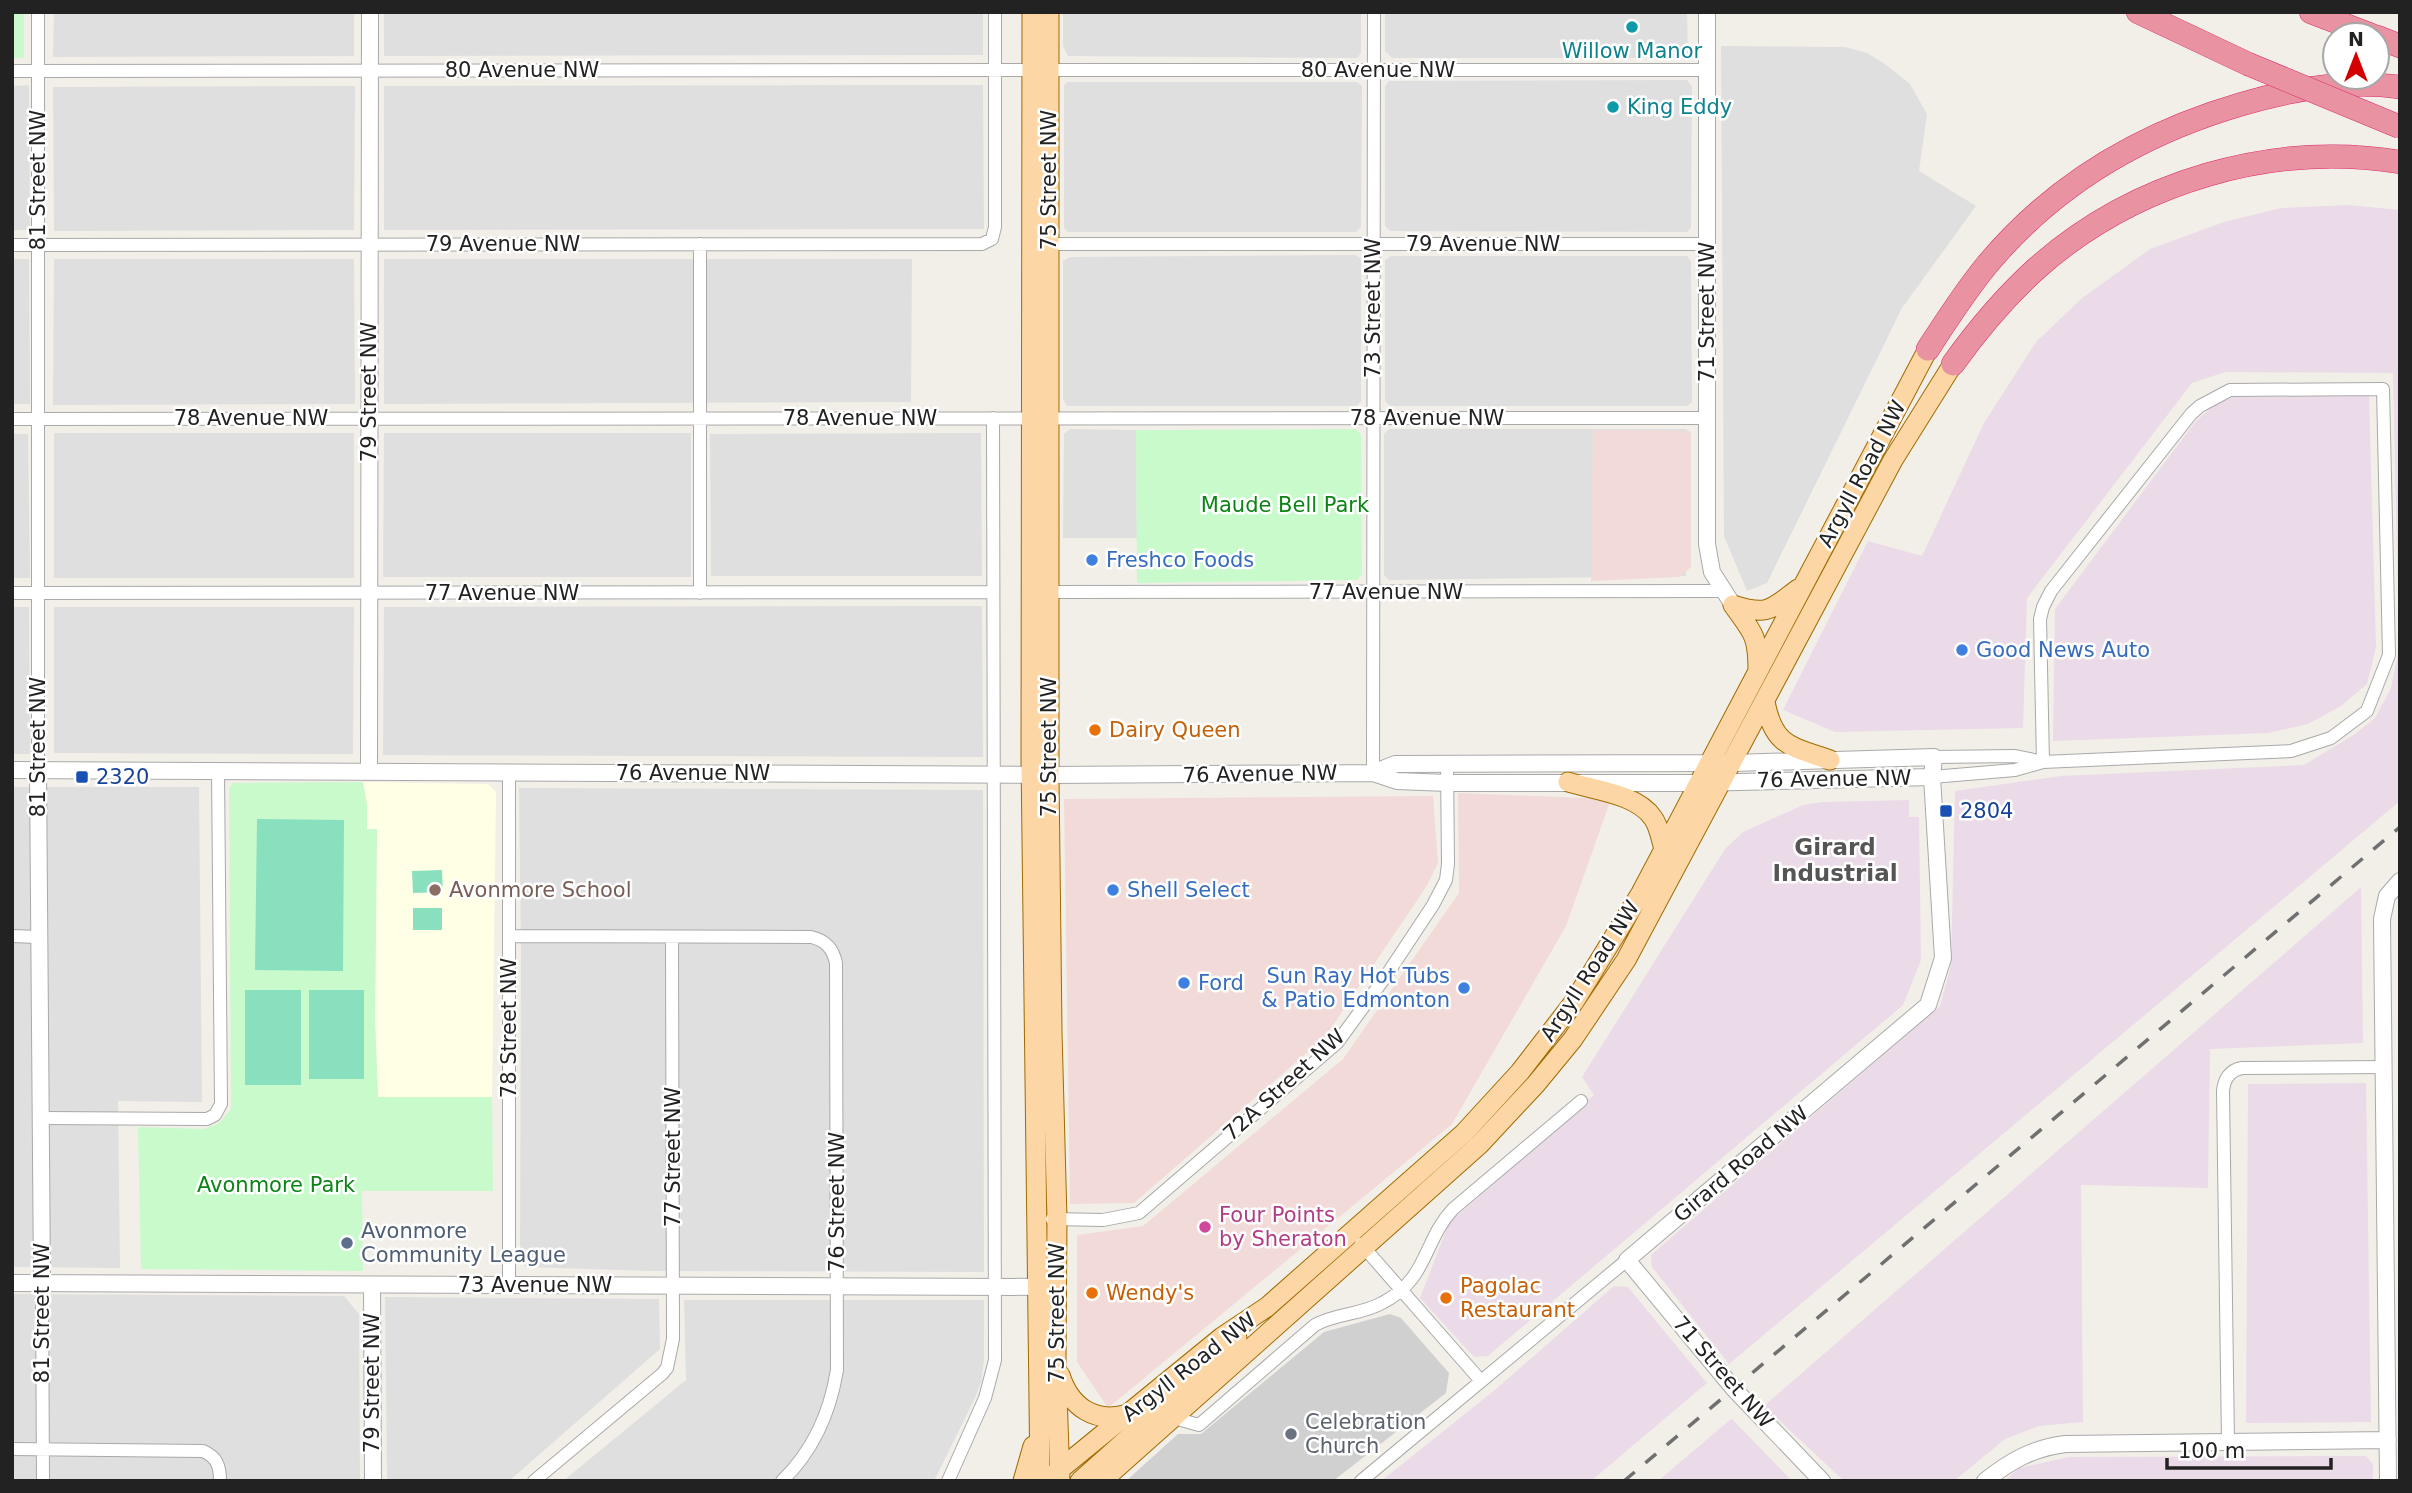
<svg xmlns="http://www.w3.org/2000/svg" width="2412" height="1493" font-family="'DejaVu Sans',sans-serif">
	<rect width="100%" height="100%" fill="#f2efe9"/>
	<path fill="#e0dfdf" d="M54 12H354V56L53 57Z
		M384 12H983V55L384 56Z
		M1063 12H1361V53L1357 58 1068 56 1063 46Z
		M1385 12H1687L1688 55 1685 58H1392L1385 51Z
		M1721 46 1845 47 1867 53 1885 64 1910 84 1927 114 1919 171 1976 206 1902 308 1767 583 1747 591 1724 536Z
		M1687 80 1692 86 1691 228 1687 232 1390 231 1385 226V86L1389 81Z
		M1067 82H1357L1362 86 1361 227 1356 232H1068L1064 228V85Z
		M29 85 30 230H12V86Z
		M983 85 984 229 384 230V86Z
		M355 86 354 230 54 231 53 87Z
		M1356 255 1361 259V401L1357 406H1067L1063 399V261L1070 257Z
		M1391 256H1687L1691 261 1692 402 1687 406H1390L1385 401V260Z
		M12 259H29L30 404H12Z
		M54 259H354L355 404 53 405Z
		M384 259H912L911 402 384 404Z
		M1070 429 1136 430 1137 538H1063L1064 434Z
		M1389 429H1686L1691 433 1686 576 1389 580 1384 575V434Z
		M54 433H354V578H54Z
		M384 433H691V577H383Z
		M981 433 982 576H711L710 434Z
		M12 434H28L30 578H12Z
		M982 606 983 757 383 755 384 607Z
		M12 607H29L30 754H12Z
		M54 607H354L353 754 54 753Z
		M12 787H199L202 1102 118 1101 120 1268 12 1267Z
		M519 788 983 790 984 1272 651 1271 526 1267 520 1262 521 949Z
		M12 1294 344 1296 359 1314 360 1481H12Z
		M385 1297 659 1299 660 1349 509 1481H387Z
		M684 1300H984V1361L981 1382 975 1398 934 1481H563L686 1380Z"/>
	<path fill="#f2dad9" d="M1593 430 1688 431 1691 437V567L1679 577 1591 581Z
		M1458 793 1611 799 1566 926 1452 1124 1108 1408 1077 1362V1235L1143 1226 1343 1059 1459 893Z
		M1433 796 1438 863 1426 887 1325 1037 1134 1203 1070 1204 1064 799Z"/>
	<path fill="#ebdbe8" d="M2348 205 2400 210V801L1729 1364 1652 1267 1651 1255 1940 1006 1951 965 1955 791 2061 776 2304 765 2355 734 2375 718 2391 688 2399 649 2393 373 2225 372 2192 383 2027 598 2023 728 1835 732 1783 710 1868 541 1922 556 1984 423 2036 342 2081 299 2150 249 2224 222 2281 208Z
		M2369 396 2376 647 2367 684 2341 706 2308 724 2269 733 2053 741 2055 609 2195 422 2215 404 2234 397Z
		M1909 800V817H1919L1921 960 1903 1005 1488 1356 1474 1357 1420 1298 1449 1223 1594 1095 1582 1077 1725 849 1743 832 1803 805 1823 802Z
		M2361 887 2363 1043 2210 1049 2208 1188 2081 1185 2083 1422 2039 1426 2005 1439 1954 1481H1844L1764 1406Z
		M2366 1083 2371 1422 2246 1423 2248 1084Z
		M1614 1286 1628 1287 1707 1383 1591 1481H1381L1496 1389Z
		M1732 1419 1792 1481H1658L1731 1419Z
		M2366 1456 2373 1464V1481H2004L2019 1468 2069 1457Z"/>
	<path fill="#ffffe5" d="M363 782 488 784 496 792 492 1097H378L375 1019 377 829H367V805Z"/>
	<path fill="#d0d0d0" d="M1390 1314 1401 1318 1449 1373 1446 1393 1333 1481H1126L1178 1434H1201L1324 1332Z"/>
	<path fill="#c8facc" d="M12 12H24V58H12Z
		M1356 429 1361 435 1362 574 1357 580 1137 583 1136 430Z
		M363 782 367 805V829H377L375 1019 378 1097H492L493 1191H362L363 1271 141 1269 138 1127 204 1129 219 1123 231 1109 229 788 233 783Z"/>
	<path fill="#88e0be" d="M257 819 344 820 343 971 255 970Z
		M442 870 443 892 413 893 412 871Z
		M413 908H442V930H413Z
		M245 990H301V1085H245Z
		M309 990H364V1079H309Z"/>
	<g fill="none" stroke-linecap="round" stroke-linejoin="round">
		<g stroke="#a9a9a9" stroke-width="14">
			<path id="minor" d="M38 12V770
				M1049 70H1707
				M12 71 1032 70
				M700 244V593
				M1049 244H1707
				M12 245 982 244 992 239 995 227V12
				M12 419 1707 418
				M1049 592 1723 591
				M12 593 992 592
				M1934 757 2015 756 2039 761
				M1373 773 1374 12
				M1932 777 2015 770 2043 762 2291 751 2331 738 2367 711 2389 655 2383 389 2230 390 2200 406 2191 414 2051 591 2043 607 2040 619 2043 762
				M12 936 38 937
				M509 936 811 937C825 940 833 948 836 963L837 1370C830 1413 814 1450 782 1481
				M43 1118 207 1119 215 1115 221 1104 218 771
				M1052 1219 1103 1220 1139 1213 1337 1043 1386 976 1433 905 1446 880 1448 864 1447 763
				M1361 1244 1481 1381
				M42 1282 43 1481
				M509 1284V772
				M1174 1418 1199 1425 1315 1325C1336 1313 1361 1315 1382 1303 1428 1280 1423 1241 1453 1209L1581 1101
				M2228 1442 2223 1091C2224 1079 2230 1070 2242 1068L2384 1067
				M12 1449 203 1451C217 1457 220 1466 220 1481
				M534 1481 662 1374 667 1368 673 1339 672 937
				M948 1481 985 1398 995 1360 993 418
				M1361 1481 1627 1260"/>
		</g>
		<g stroke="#a9a9a9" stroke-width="18">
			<path id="tertiary" d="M1707 12V544L1712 572 1733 605
				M12 770 1049 775 1373 773 1397 781 1447 783H1699L1932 777
				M38 770 42 1282
				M369 771 370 12
				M1373 773 1395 764 1733 763 1934 757 1932 777 1943 958 1928 1005 1627 1260 1734 1389 1822 1481
				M12 1283 1049 1287
				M372 1285 373 1481
				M1985 1481C2010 1461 2033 1448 2065 1444L2388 1440
				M2388 1481 2382 919 2387 896 2400 881"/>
		</g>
		<g stroke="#a06b00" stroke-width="21">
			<path id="primary" d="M1032 12 1031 759 1040 1481
				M1049 12V775L1052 1031 1057 1219 1056 1363 1060 1481
				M1733 605C1768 616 1770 610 1798 589
				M1733 605C1753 633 1758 635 1758 670
				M1765 702C1774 747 1791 746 1830 760
				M1568 782C1594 790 1637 794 1653 818 1659 826 1661 839 1664 849
				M1060 1375C1070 1407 1095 1424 1128 1414
				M1053 1475 1222 1337 1267 1307 1464 1133 1520 1072 1574 1002 1641 893 1928 349
				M1023 1481 1033 1446
				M1080 1481 1217 1359 1237 1338
				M1102 1481 1479 1145 1536 1084 1573 1039 1626 960 1893 460 1953 364"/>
		</g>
		<g stroke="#dc2a67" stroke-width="24">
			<path id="motorway" d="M2138 12 2248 64
				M2311 12 2371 35
				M2377 37 2400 46
				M1928 349C1946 321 1964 293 1986 266 2053 185 2142 133 2242 104 2292 89 2348 80 2400 87
				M1953 364C1978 329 2005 297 2037 268 2134 182 2272 141 2400 162"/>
		</g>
		<use href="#minor" stroke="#fff" stroke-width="12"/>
		<use href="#tertiary" stroke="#fff" stroke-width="16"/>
		<use href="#primary" stroke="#fcd6a4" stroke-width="19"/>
		<use href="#motorway" stroke="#e892a2" stroke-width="23"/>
		<path stroke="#707070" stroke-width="3.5" stroke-dasharray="14 14" stroke-linecap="butt" d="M1624 1481 2400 827"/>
		<g stroke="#dc2a67" stroke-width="24" stroke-linecap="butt">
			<path id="motorway-bridge" d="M2248 64 2400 127"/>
		</g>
		<use href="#motorway-bridge" stroke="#e892a2" stroke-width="23"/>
	</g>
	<g fill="#0f9aa8" stroke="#fff" stroke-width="2.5">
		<circle cx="1632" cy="27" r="7"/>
		<circle cx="1613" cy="107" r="7"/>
	</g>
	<g fill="#3f7fe0" stroke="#fff" stroke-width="2.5">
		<circle cx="1092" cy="560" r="7"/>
		<circle cx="1962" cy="650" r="7"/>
		<circle cx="1113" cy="890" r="7"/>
		<circle cx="1184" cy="983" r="7"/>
		<circle cx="1464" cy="988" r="7"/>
	</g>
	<g fill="#e8710a" stroke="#fff" stroke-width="2.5">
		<circle cx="1095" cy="730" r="7"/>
		<circle cx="1092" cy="1293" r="7"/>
		<circle cx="1446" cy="1298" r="7"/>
	</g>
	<g fill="#1a4fb4" stroke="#fff" stroke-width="2.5">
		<rect x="75" y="770" width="14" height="14" rx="3.5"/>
		<rect x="1939" y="804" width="14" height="14" rx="3.5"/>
	</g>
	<circle fill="#8d6e63" stroke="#fff" stroke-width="2.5" cx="435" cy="890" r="7"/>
	<circle fill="#d1479c" stroke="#fff" stroke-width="2.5" cx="1205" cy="1227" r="7"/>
	<circle fill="#5c6f8a" stroke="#fff" stroke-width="2.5" cx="347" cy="1243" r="7"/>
	<circle fill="#6b7280" stroke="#fff" stroke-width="2.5" cx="1291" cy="1434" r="7"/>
	<g text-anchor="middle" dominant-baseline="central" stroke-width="5" stroke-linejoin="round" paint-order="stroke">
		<g font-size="21" fill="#0d838f" stroke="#fff">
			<text x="1632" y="51">Willow Manor</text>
			<text x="1627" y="107" text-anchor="start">King Eddy</text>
		</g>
		<g font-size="21" fill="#222" stroke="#fff">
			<text x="522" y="70">80 Avenue NW</text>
			<text x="1378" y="70">80 Avenue NW</text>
			<text transform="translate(38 180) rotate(-90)">81 Street NW</text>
			<text transform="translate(1049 180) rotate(-90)">75 Street NW</text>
			<text x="503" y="244">79 Avenue NW</text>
			<text x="1483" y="244">79 Avenue NW</text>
			<text transform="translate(1373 308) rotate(-90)">73 Street NW</text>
			<text transform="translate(1707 312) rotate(-90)">71 Street NW</text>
			<text transform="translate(369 392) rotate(-90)">79 Street NW</text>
			<text x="251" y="418">78 Avenue NW</text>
			<text x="860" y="418">78 Avenue NW</text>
			<text x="1427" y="418">78 Avenue NW</text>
			<text transform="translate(1862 474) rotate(-62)">Argyll Road NW</text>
			<text x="1386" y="592">77 Avenue NW</text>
			<text x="502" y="593">77 Avenue NW</text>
			<text transform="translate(38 747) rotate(-90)">81 Street NW</text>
			<text transform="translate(1049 747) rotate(-90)">75 Street NW</text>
			<text x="693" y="773">76 Avenue NW</text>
			<text transform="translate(1260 774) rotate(-1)">76 Avenue NW</text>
			<text transform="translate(1834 779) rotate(-1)">76 Avenue NW</text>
			<text transform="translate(1590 971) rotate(-57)">Argyll Road NW</text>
			<text transform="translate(509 1028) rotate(-90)">78 Street NW</text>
			<text transform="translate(1284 1085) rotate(-42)">72A Street NW</text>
			<text transform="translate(673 1157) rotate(-90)">77 Street NW</text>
			<text transform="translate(1741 1164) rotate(-40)">Girard Road NW</text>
			<text transform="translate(837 1202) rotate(-90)">76 Street NW</text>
			<text x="535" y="1285">73 Avenue NW</text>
			<text transform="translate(42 1313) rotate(-90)">81 Street NW</text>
			<text transform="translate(1057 1313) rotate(-90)">75 Street NW</text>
			<text transform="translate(1189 1367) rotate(-38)">Argyll Road NW</text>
			<text transform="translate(1723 1372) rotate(49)">71 Street NW</text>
			<text transform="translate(372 1383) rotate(-90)">79 Street NW</text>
		</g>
		<g font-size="21" fill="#0c8416" stroke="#fff">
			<text x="1285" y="505">Maude Bell Park</text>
			<text x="276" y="1185">Avonmore Park</text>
		</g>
		<g font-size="21" fill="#366cbe" stroke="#fff" text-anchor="start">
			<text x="1106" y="560">Freshco Foods</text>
			<text x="1976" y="650">Good News Auto</text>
			<text x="1127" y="890">Shell Select</text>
			<text x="1450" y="976" text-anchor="end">Sun Ray Hot Tubs<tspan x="1450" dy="24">&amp; Patio Edmonton</tspan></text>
			<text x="1198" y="983">Ford</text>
		</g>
		<g font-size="21" fill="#c56008" stroke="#fff" text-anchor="start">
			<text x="1109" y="730">Dairy Queen</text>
			<text x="1460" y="1286">Pagolac<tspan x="1460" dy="24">Restaurant</tspan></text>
			<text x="1106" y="1293">Wendy's</text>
		</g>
		<g font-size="21" fill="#164399" stroke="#fff" text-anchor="start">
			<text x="96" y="777">2320</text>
			<text x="1960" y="811">2804</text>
		</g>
		<g font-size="21" fill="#785e54" stroke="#fff" text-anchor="start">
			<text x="449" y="890">Avonmore School</text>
		</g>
		<g font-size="21" fill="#b23c85" stroke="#fff" text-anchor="start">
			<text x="1219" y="1215">Four Points<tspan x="1219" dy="24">by Sheraton</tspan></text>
		</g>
		<g font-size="21" fill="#4e5e75" stroke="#fff" text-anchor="start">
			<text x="361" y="1231">Avonmore<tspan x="361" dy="24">Community League</tspan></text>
		</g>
		<g font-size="21" fill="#5b616d" stroke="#fff" text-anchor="start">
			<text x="1305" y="1422">Celebration<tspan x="1305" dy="24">Church</tspan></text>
		</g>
		<g font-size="23" font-weight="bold" fill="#555" stroke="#fff">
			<text x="1835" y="847">Girard<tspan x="1835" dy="26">Industrial</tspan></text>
		</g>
	</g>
	<rect width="2412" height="1493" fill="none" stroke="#222222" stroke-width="28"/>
	<g transform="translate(2356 56)"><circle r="33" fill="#ffffff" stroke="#a7a7a7" stroke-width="2"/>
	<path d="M0-5L12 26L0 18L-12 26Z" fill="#d40000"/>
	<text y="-10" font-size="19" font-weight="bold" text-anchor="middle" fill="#222222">N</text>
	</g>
	<path d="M2167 1458v10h164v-10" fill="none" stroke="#222222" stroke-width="3.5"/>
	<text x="2178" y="1458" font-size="21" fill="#222222" stroke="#ffffff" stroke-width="5" paint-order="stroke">100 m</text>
</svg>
